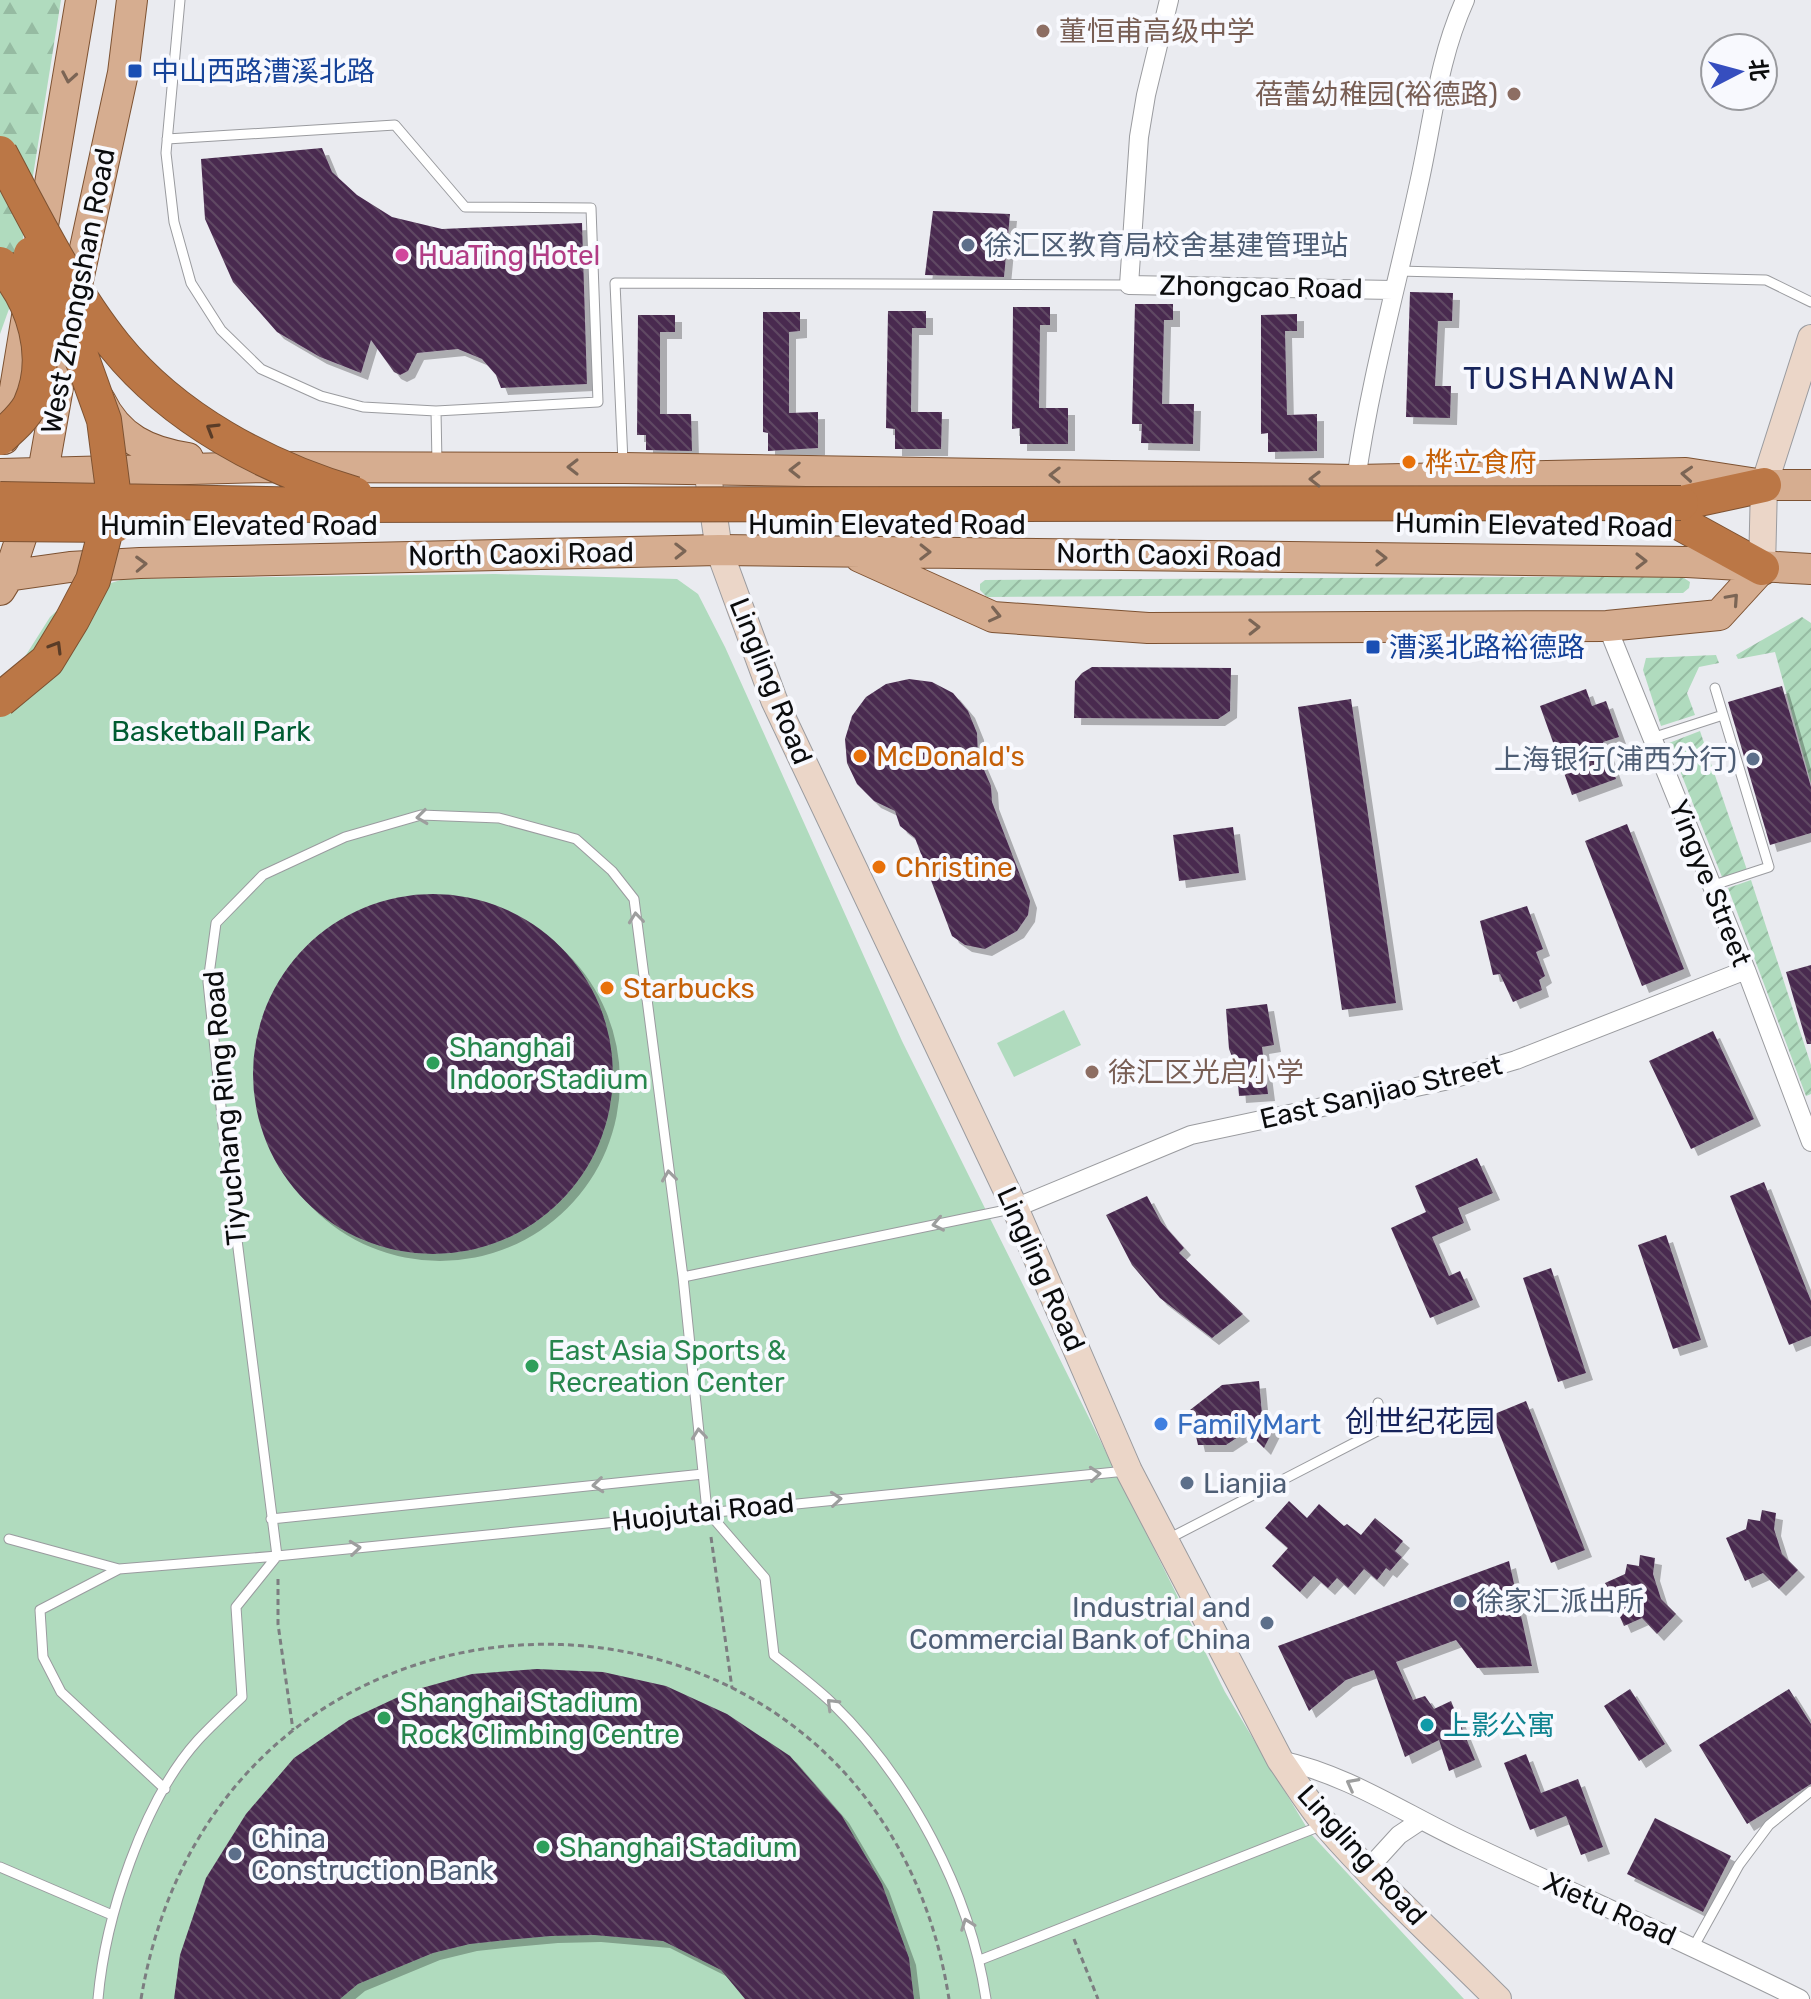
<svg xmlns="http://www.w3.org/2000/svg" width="1811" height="1999" font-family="Rubik,'Noto Sans SC',sans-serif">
	<defs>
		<pattern id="forest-firs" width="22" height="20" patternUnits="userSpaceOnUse" patternTransform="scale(2)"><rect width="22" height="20" fill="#b0dbbe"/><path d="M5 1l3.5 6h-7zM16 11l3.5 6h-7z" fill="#96bba2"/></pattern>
		<pattern id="garden-furrows" width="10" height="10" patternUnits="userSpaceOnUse" patternTransform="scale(2)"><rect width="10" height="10" fill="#b0dbbe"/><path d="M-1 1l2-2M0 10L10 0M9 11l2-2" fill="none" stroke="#96bba2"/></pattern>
		<pattern id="building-back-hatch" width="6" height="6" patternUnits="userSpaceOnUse" patternTransform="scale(2)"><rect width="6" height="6" fill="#4a2c50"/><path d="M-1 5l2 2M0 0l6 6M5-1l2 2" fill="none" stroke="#604864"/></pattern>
		<filter id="shadow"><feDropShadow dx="7" dy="7" stdDeviation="0" flood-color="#0004"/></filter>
	</defs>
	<rect width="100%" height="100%" fill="#eaebf0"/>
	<path fill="#b0dbbe" d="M495 574 677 579 698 594 725 647 902 1041 1225 1692 1310 1833 1464 1999H0V696L50 617 75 594 124 579Z
		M1064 1010 1081 1045 1014 1077 997 1043Z"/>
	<path fill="url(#forest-firs)" d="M0 0H61L14 295 0 334Z"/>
	<path fill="url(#garden-furrows)" d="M1681 576 1690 582 1689 588 1683 593 987 597 980 590V584L985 580Z
		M1802 617 1811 623V783L1775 652 1738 659 1736 655Z
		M1716 655 1719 663 1699 667 1687 693 1695 715 1661 726 1643 670 1646 658Z
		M1700 731 1747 870 1722 877 1669 743Z
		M1751 880 1811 1065V1094L1806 1096 1728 888Z"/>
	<path fill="url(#building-back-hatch)" filter="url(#shadow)" d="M322 148 332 172 357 195 392 217 442 229 582 223 587 384 501 388 496 375 482 359 458 349 417 353 408 371 400 375 394 372 371 340 361 373 320 357 277 332 233 282 205 219 201 159Z
		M933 211 1010 214 1004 277 925 275Z
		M1410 292 1453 293 1452 321H1438L1435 386H1451L1450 418 1406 417Z
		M1135 304H1173V320H1164L1162 404H1194L1193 444 1141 443 1142 424H1132Z
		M1013 307H1050V325H1040L1039 408H1068V444H1020V428L1012 429Z
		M888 311H926V328H912L911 412H942L941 449H895V429L886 428Z
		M763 312H800V331L789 332V413L818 412V448L768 451V433L763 432Z
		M1297 314V331H1285L1287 415 1317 414V451L1268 452V433L1261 434V315Z
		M638 315H675V332H660V414H691L692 451 646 450V435H637Z
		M1092 667 1231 668 1230 711 1218 719 1074 718 1075 681 1082 673Z
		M909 679 932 682 953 693 968 711 977 733 978 756 991 786 992 802 1030 901 1028 915 1017 931 985 949 965 945 952 936 915 838 900 826 895 811 874 801 857 784 847 763 845 739 852 716 866 697 886 684Z
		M1782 686 1811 787V833L1770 845 1728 702Z
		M1586 689 1592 706 1606 701 1619 737 1603 742 1616 779 1572 795 1540 706Z
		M1351 699 1396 1003 1342 1010 1298 707Z
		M1627 824 1684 969 1642 986 1585 841Z
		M1233 827 1239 873 1179 881 1173 835Z
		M253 1074a180 180 0 1 1 360 0a180 180 0 1 1-360 0Z
		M1527 906 1543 949 1536 952 1545 976 1539 980 1542 990 1513 1002 1500 974 1493 975 1480 921Z
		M1811 965V1044H1807L1786 972Z
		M1267 1004 1274 1045 1262 1047 1268 1094 1239 1096 1237 1069 1229 1049 1226 1009Z
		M1713 1031 1754 1119 1691 1149 1649 1061Z
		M1477 1158 1493 1193 1458 1208 1464 1223 1432 1237 1449 1276 1460 1271 1473 1300 1430 1318 1391 1228 1426 1212 1415 1186Z
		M1764 1182 1811 1301V1336L1789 1345 1730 1196Z
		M1147 1196 1161 1222 1184 1248 1179 1253 1243 1314 1212 1338 1160 1298 1132 1265 1106 1215Z
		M1666 1235 1701 1340 1673 1349 1638 1245Z
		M1551 1268 1586 1373 1558 1382 1523 1278Z
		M1259 1381 1262 1414 1277 1422 1264 1448 1247 1431 1226 1445H1198L1190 1410 1222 1385Z
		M1526 1401 1585 1550 1551 1563 1492 1415Z
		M1289 1501 1307 1518 1319 1504 1344 1526 1347 1524 1361 1535 1375 1518 1403 1541 1395 1551 1402 1557 1390 1571 1386 1568 1377 1580 1364 1569 1348 1588 1337 1578 1328 1588 1314 1576 1300 1592 1272 1566 1288 1548 1265 1528Z
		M1762 1510 1776 1513 1774 1529 1782 1554 1798 1570 1779 1589 1763 1573 1745 1581 1726 1538 1746 1529 1748 1519 1760 1521Z
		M1640 1555 1655 1558 1653 1574 1661 1599 1676 1614 1657 1634 1642 1618 1624 1626 1605 1583 1625 1574 1627 1564 1639 1566Z
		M1509 1561 1532 1666 1477 1668 1456 1640 1396 1662 1413 1700 1425 1696 1434 1709 1451 1701 1475 1760 1449 1771 1439 1740 1405 1757 1374 1670 1346 1680 1309 1711 1278 1646Z
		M537 1669 603 1672 666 1686 727 1714 790 1756 842 1816 882 1884 909 1958 914 1999H745L721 1970 663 1941 594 1935 551 1936 507 1940 470 1944 433 1953 358 1984 340 1999H174L180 1955 206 1878 246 1814 294 1758 349 1720 411 1691 472 1674Z
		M1630 1689 1665 1744 1639 1761 1604 1706Z
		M1789 1689 1811 1724V1784L1747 1824 1699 1745Z
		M1526 1754 1541 1793 1578 1779 1603 1847 1581 1855 1566 1816 1530 1830 1504 1763Z
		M1655 1818 1731 1856 1703 1912 1627 1874Z"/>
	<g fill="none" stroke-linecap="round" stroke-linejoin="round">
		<g stroke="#9a9b9f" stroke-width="11">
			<path id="lane" d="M180 0 166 153 174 222 191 283 221 330 261 369 321 396 363 407 436 411 437 463
				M167 139 395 125 465 207 591 208 598 402 436 411
				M1398 271 1766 280 1811 302
				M623 462 615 283 1129 285
				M1652 738 1723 715
				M1711 886 1769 867 1715 688
				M683 1277 1011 1209
				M271 1519 703 1474
				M9 1539 119 1569
				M1168 1539 1383 1428 1378 1403
				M165 1789 61 1692 43 1657 40 1610 119 1569 277 1556 1126 1471
				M0 1867 112 1915
				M1694 1946 1739 1865 1769 1825 1811 1791
				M980 1960 1323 1825
				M98 1999C105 1918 143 1801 198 1740 212 1725 227 1711 242 1697L236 1607 277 1556 225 1145 208 982 216 923 263 875 345 837 421 815 499 818 576 839 612 871 634 899 683 1277 707 1511 765 1578 774 1655C793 1670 813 1685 831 1702 909 1778 970 1891 986 1999"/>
		</g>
		<g stroke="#9a9b9f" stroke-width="20">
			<path id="street" d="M1169 0 1146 95 1139 137 1129 285 1393 290
				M1356 480C1370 381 1397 285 1418 188 1433 123 1437 62 1465 0
				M1607 626 1746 970 1811 1142
				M1015 1208 1191 1135 1449 1080 1516 1060 1746 970
				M1280 1760C1346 1774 1402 1812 1463 1841 1575 1894 1689 1944 1800 1999
				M1368 1869 1399 1835 1420 1821"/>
		</g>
		<g stroke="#9a9b9f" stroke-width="28">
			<path id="secondary" d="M707 469 719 550 774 700 1015 1208 1129 1471 1280 1760C1295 1781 1309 1805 1326 1825 1379 1886 1441 1942 1498 1999
				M1762 568 1764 485 1811 338"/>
		</g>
		<g stroke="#7d5232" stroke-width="32">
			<path id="primary" d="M40 243 81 0
				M100 400C118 438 148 452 188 458
				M4 439 9 425 28 310
				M0 474 266 467 624 468 1356 480 1686 473 1764 485H1811
				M860 557 993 617 1148 628 1607 626 1719 615 1762 568
				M0 577 70 567 140 563 719 550 1687 562 1811 569
				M0 590 8 577 43 472 72 308 123 73 132 0"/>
		</g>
		<g stroke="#7d5232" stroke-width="36">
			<path id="highway" d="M1681 503 1764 485
				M1680 523 1762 568"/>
		</g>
		<path stroke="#7c7d80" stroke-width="3" stroke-dasharray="6 4" stroke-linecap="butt" d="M711 1537 732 1688
			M278 1579V1624L293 1730
			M1074 1939 1098 1999
			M141 1999C221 1523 876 1529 949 1999"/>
		<use href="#lane" stroke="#fff" stroke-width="9"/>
		<use href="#street" stroke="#fff" stroke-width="18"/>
		<use href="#secondary" stroke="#ebd6c8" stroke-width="26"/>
		<use href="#primary" stroke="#d6ad90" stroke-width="30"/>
		<use href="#highway" stroke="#bb7746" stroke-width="34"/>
		<g stroke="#7d5232" stroke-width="36" stroke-linecap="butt">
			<path id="highway-bridge" d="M0 153C33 215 71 292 115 346 174 419 266 468 355 494
				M0 264C34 300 52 357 30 405 23 418 11 428 0 438
				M0 499 316 505 1681 503
				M0 524 116 525
				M0 700 47 661 72 620 93 580 114 498 104 420 80 353 31 254"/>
		</g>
		<use href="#highway-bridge" stroke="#bb7746" stroke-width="34"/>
	</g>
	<defs><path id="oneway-chevron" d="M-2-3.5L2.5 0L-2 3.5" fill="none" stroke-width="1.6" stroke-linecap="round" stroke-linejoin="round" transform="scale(2)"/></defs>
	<g stroke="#7b6555">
		<use href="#oneway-chevron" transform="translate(69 77) rotate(100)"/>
		<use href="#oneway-chevron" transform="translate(573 467) rotate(-180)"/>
		<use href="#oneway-chevron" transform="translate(795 470) rotate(-179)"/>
		<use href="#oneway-chevron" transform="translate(1687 474) rotate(-176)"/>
		<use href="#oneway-chevron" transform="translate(1055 475) rotate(-179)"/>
		<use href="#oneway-chevron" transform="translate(1315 479) rotate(-179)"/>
		<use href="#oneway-chevron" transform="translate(680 551) rotate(-1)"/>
		<use href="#oneway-chevron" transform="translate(925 552) rotate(1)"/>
		<use href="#oneway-chevron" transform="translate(1381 558) rotate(1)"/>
		<use href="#oneway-chevron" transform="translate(1641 561)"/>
		<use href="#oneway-chevron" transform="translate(141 564) rotate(-2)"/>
		<use href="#oneway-chevron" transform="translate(1733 599) rotate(-48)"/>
		<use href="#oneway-chevron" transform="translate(995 615) rotate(13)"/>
		<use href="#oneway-chevron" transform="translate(1254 627) rotate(-1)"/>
	</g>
	<g stroke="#5a3c27">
		<use href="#oneway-chevron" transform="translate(212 429) rotate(-149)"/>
		<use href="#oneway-chevron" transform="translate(56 647) rotate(-59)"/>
	</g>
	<g stroke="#9d9e9e">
		<use href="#oneway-chevron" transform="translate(422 817) rotate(173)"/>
		<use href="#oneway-chevron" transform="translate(636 918) rotate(-96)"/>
		<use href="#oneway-chevron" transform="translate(669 1176) rotate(-97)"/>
		<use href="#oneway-chevron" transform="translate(938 1224) rotate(168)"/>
		<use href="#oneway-chevron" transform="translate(699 1434) rotate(-96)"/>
		<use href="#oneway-chevron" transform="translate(1095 1474) rotate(-5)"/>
		<use href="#oneway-chevron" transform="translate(598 1485) rotate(174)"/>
		<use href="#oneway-chevron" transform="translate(836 1499) rotate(-5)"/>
		<use href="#oneway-chevron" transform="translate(355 1548) rotate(-6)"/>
		<use href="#oneway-chevron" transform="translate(832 1704) rotate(-135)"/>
		<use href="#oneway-chevron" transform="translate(1352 1784) rotate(-152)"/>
		<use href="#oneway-chevron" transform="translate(967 1924) rotate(-110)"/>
	</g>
	<g fill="#8d6e63" stroke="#f8f9fe" stroke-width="3">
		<circle cx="1043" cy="31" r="8"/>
		<circle cx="1514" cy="94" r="8"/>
		<circle cx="1092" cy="1072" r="8"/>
	</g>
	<g fill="#1a4fb4" stroke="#f8f9fe" stroke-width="3">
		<rect x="127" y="63" width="16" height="16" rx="4"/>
		<rect x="1365" y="639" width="16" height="16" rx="4"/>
	</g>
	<g fill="#5c6f8a" stroke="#f8f9fe" stroke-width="3">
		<circle cx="968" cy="245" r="8"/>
		<circle cx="1753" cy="759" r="8"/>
		<circle cx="1187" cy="1483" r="8"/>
		<circle cx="1460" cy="1601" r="8"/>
		<circle cx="1267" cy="1623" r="8"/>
		<circle cx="235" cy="1854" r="8"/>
	</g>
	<circle fill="#d1479c" stroke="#f8f9fe" stroke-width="3" cx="402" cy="255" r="8"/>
	<g fill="#e8710a" stroke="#f8f9fe" stroke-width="3">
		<circle cx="1409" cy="462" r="8"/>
		<circle cx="860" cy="756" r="8"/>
		<circle cx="879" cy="867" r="8"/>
		<circle cx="607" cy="988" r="8"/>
	</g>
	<g fill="#2e9e5b" stroke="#f8f9fe" stroke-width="3">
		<circle cx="433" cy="1063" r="8"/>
		<circle cx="532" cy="1366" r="8"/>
		<circle cx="384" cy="1718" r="8"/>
		<circle cx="543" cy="1847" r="8"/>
	</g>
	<circle fill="#3f7fe0" stroke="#f8f9fe" stroke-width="3" cx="1161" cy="1424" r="8"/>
	<circle fill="#0f9aa8" stroke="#f8f9fe" stroke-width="3" cx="1427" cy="1725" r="8"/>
	<g text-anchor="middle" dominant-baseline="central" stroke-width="8" stroke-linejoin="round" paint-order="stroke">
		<g font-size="28" fill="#785e54" stroke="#f8f9fe" text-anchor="start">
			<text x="1059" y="31">董恒甫高级中学</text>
			<text x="1498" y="94" text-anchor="end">蓓蕾幼稚园(裕德路)</text>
			<text x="1108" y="1072">徐汇区光启小学</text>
		</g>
		<g font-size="28" fill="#164399" stroke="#f8f9fe" text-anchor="start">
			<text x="151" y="71">中山西路漕溪北路</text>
			<text x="1389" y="647">漕溪北路裕德路</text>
		</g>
		<g font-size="28" fill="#4e5e75" stroke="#f8f9fe" text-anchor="start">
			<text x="984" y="245">徐汇区教育局校舍基建管理站</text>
			<text x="1737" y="759" text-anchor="end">上海银行(浦西分行)</text>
			<text x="1203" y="1483">Lianjia</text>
			<text x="1476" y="1601">徐家汇派出所</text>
			<text x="1251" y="1607" text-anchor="end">Industrial and<tspan x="1251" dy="32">Commercial Bank of China</tspan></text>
			<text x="251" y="1838">China<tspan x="251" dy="32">Construction Bank</tspan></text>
		</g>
		<g font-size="28" fill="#b23c85" stroke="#f8f9fe" text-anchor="start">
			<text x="418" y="255">HuaTing Hotel</text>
		</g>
		<g font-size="28" fill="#0b0c0d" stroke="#f8f9fe">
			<text transform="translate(1261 287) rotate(1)">Zhongcao Road</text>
			<text transform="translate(78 291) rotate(-79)">West Zhongshan Road</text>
			<text x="887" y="524">Humin Elevated Road</text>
			<text x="239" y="525">Humin Elevated Road</text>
			<text transform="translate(1534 525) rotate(1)">Humin Elevated Road</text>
			<text transform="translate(521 554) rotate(-1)">North Caoxi Road</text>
			<text transform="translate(1169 555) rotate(1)">North Caoxi Road</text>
			<text transform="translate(771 681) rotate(68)">Lingling Road</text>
			<text transform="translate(1710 883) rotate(68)">Yingye Street</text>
			<text transform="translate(1381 1092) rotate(-13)">East Sanjiao Street</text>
			<text transform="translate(225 1108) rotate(-95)">Tiyuchang Ring Road</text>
			<text transform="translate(1041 1269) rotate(66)">Lingling Road</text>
			<text transform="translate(703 1512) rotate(-6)">Huojutai Road</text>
			<text transform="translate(1362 1855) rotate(48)">Lingling Road</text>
			<text transform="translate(1610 1909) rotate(24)">Xietu Road</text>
		</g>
		<g font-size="28" fill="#c56008" stroke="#f8f9fe" text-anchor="start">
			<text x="1425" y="462">桦立食府</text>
			<text x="876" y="756">McDonald's</text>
			<text x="895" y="867">Christine</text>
			<text x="623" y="988">Starbucks</text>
		</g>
		<g font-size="28" fill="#005b32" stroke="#f8f9fe">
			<text x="211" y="731">Basketball Park</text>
		</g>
		<g font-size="28" fill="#27864d" stroke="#f8f9fe" text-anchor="start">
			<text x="449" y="1047">Shanghai<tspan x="449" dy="32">Indoor Stadium</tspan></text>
			<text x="548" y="1350">East Asia Sports &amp;<tspan x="548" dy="32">Recreation Center</tspan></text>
			<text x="400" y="1702">Shanghai Stadium<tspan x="400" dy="32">Rock Climbing Centre</tspan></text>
			<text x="559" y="1847">Shanghai Stadium</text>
		</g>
		<g font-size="28" fill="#366cbe" stroke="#f8f9fe" text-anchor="start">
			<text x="1177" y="1424">FamilyMart</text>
		</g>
		<g font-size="28" fill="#0d838f" stroke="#f8f9fe" text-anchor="start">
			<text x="1443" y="1725">上影公寓</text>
		</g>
		<g font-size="30" fill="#17245b" stroke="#f8f9fe">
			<text x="1420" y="1422">创世纪花园</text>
		</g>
		<g font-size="32" letter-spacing="2" fill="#17245b" stroke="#f8f9fe">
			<text x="1570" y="378">TUSHANWAN</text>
		</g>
	</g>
	<g transform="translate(1739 72) rotate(84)"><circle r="38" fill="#f8f9fe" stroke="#999a9e" stroke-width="2"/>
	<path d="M0-6L14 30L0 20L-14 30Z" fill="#364ebf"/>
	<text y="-12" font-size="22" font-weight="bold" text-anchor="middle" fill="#0b0c0d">北</text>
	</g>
</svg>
